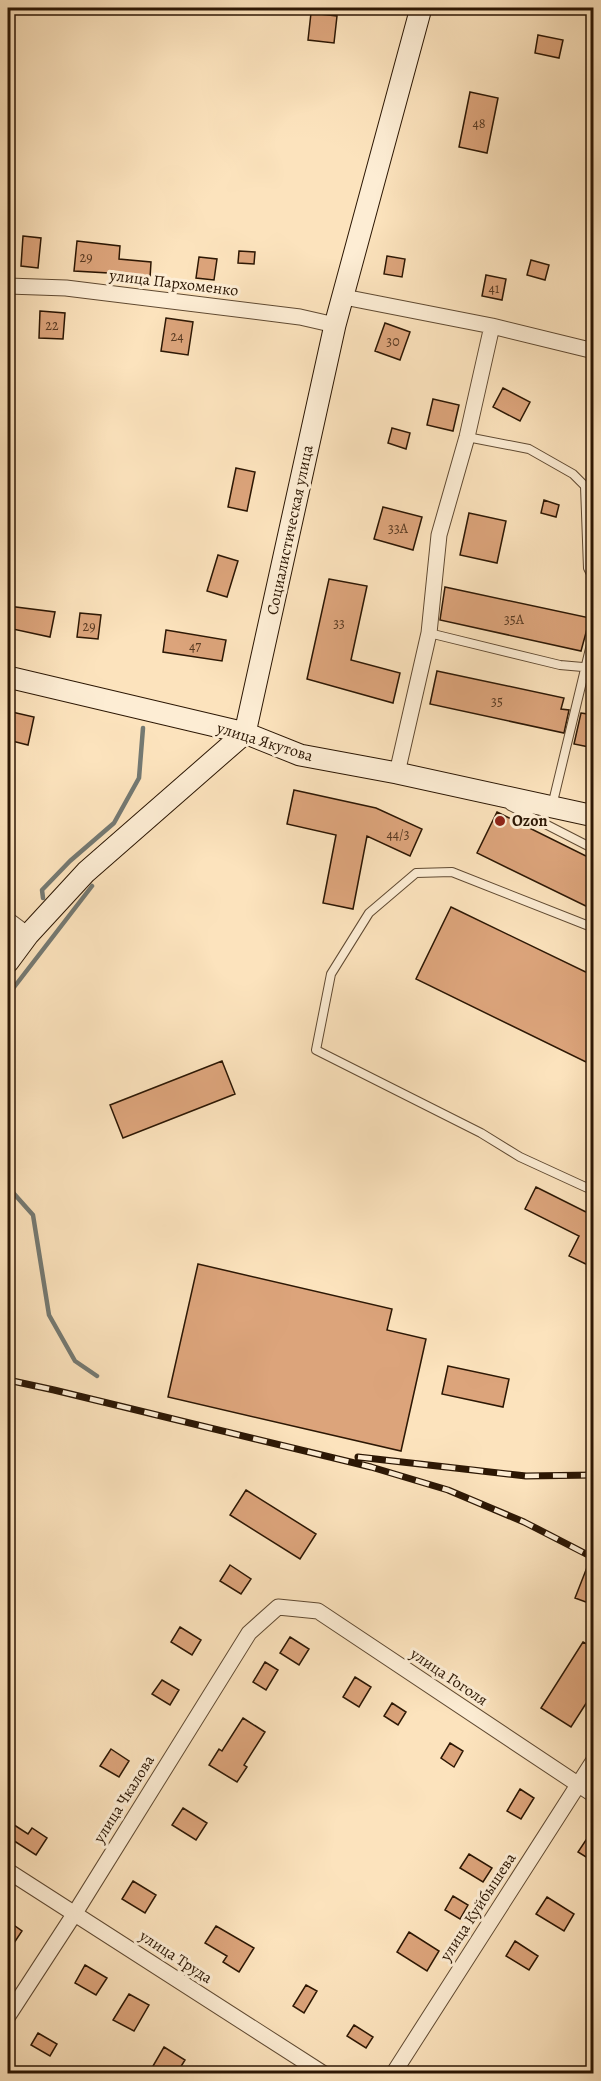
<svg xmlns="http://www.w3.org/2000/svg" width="601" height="2081" font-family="Alegreya,serif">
	<rect width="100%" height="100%" fill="#fce3bd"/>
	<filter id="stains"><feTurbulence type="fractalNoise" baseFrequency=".00333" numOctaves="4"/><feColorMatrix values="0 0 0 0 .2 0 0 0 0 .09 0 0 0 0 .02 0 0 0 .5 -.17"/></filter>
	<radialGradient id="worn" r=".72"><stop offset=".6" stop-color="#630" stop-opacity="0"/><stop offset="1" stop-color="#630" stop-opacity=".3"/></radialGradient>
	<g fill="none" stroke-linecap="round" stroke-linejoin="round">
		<path stroke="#747972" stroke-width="4.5" d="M43 898 42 890 70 861 114 823 139 778 143 728
			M8 995 92 886
			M8 1187 33 1215 49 1315 75 1361 97 1376"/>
	</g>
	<path fill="#dca47b" stroke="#2c1704" stroke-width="1.5" d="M311 13 337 16 334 43 308 40Z
		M538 35 563 40 559 58 535 53Z
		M470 92 498 98 487 153 459 147Z
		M23 236 41 238 38 268 21 266Z
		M77 241 120 246 119 259 151 262 150 278 125 276 126 274 74 271Z
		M239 251 255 252 254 264 238 263Z
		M387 256 405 259 402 277 384 274Z
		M199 257 217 259 214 280 196 278Z
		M531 260 549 265 545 280 527 275Z
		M486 275 506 279 502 300 482 296Z
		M40 311 65 313 63 339 39 338Z
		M166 318 193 322 188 355 161 351Z
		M385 323 410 332 400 360 375 351Z
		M503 388 530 402 520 421 493 407Z
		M433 399 459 405 453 431 427 425Z
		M392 428 410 433 406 449 388 443Z
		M236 468 255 472 247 511 228 507Z
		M544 500 559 505 556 517 541 513Z
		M383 507 422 517 413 550 374 539Z
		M469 513 506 521 497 563 460 555Z
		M218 555 238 561 227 597 207 591Z
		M329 579 367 586 351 660 400 673 393 703 307 679Z
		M445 587 590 618 581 651 440 620Z
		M8 606 55 612 50 637 8 628Z
		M80 613 101 615 98 639 77 637Z
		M166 630 226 640 222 661 163 652Z
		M437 671 564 698 561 709 569 710 564 733 430 704Z
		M12 712 34 717 28 745 8 740Z
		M581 713 594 715V748L574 744Z
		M294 790 376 808 422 829 410 856 367 836 353 909 323 903 336 835 287 824Z
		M497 812 594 860V910L477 853Z
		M451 907 594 976V1047L586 1062 416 979Z
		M222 1061 235 1094 123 1138 110 1105Z
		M536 1187 594 1216V1268L569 1256 579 1236 525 1209Z
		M198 1264 392 1309 387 1330 426 1339 401 1451 168 1397Z
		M448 1366 509 1379 503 1407 442 1394Z
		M246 1490 316 1534 300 1559 230 1515Z
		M593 1552 594 1553V1605L575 1598Z
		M230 1565 251 1579 241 1594 220 1581Z
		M180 1627 201 1640 192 1655 171 1642Z
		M290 1637 309 1649 299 1665 280 1653Z
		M583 1642 594 1648V1691L571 1727 541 1708Z
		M265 1662 278 1670 266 1690 253 1682Z
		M355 1677 371 1687 359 1707 343 1697Z
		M162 1680 179 1690 170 1705 152 1694Z
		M392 1703 406 1712 398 1725 384 1716Z
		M243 1718 265 1732 244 1765 247 1767 237 1782 209 1765 219 1749 222 1751Z
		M450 1743 463 1751 454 1767 441 1758Z
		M111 1749 129 1761 119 1777 100 1766Z
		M520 1789 534 1798 521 1819 507 1811Z
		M183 1808 207 1823 196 1840 172 1825Z
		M8 1821 28 1834 32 1828 47 1838 36 1855 8 1837Z
		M594 1828V1862L578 1852Z
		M469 1854 492 1868 483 1882 460 1868Z
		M133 1881 156 1895 145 1913 122 1899Z
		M453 1896 468 1905 460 1919 445 1910Z
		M547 1897 574 1914 564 1931 536 1914Z
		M8 1921 22 1931 8 1952Z
		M216 1926 254 1948 239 1972 223 1962 227 1956 205 1943Z
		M409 1932 439 1951 427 1971 397 1952Z
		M515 1941 538 1956 529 1970 506 1956Z
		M85 1965 107 1978 96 1995 75 1983Z
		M306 1985 317 1991 304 2013 293 2006Z
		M129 1994 149 2005 134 2031 113 2020Z
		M354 2025 373 2037 366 2048 347 2036Z
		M38 2033 57 2044 50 2056 31 2045Z
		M164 2047 185 2060 177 2073H166L153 2066Z"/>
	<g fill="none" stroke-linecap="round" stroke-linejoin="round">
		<g stroke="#604a32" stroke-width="10">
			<path id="lane" d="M467 437 529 449 573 474 585 486 588 568 594 580
				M429 633 560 665 594 668
				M510 806 594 849
				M552 806 594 632
				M594 928 452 872 416 873 369 913 331 974 316 1050 481 1133 520 1157 594 1191"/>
		</g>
		<g stroke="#604a32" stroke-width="17">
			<path id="street" d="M8 286 66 288 300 317 335 325
				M344 297 492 326 594 351
				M397 773 429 633 439 535 467 437 492 326
				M8 920 28 935
				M8 1871 324 2074
				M8 2016 75 1913 249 1633 278 1607 318 1611 594 1795
				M393 2074 594 1760"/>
		</g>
		<g stroke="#2c1704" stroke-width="23">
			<path id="secondary" d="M8 677 245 733 300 755 397 773 594 816
				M8 962 28 935 86 872 245 733 335 325 421 8"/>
		</g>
		<use href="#lane" stroke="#fdedd4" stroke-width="8"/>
		<use href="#street" stroke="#fdedd4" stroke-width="15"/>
		<use href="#secondary" stroke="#fdedd4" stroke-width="21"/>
		<g stroke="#2c1704" stroke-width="7">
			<path id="rail" d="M8 1380 54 1390 371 1467 448 1490 524 1522 594 1558
				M358 1457 526 1476 594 1475"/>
		</g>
		<use href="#rail" stroke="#fdedd4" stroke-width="4.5" stroke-dasharray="14" stroke-linecap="butt"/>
	</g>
	<circle fill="#8f2418" stroke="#fdedd4" stroke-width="2" cx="500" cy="821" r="6"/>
	<g text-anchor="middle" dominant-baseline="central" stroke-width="6" stroke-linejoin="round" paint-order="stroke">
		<g font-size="14" fill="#583a22">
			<text x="479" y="123">48</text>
			<text x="86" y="257">29</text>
			<text x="494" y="288">41</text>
			<text x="52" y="325">22</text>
			<text x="177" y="336">24</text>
			<text x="393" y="341">30</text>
			<text x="398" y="528">33А</text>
			<text x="514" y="619">35А</text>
			<text x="339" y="623">33</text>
			<text x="89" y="626">29</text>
			<text x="195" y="646">47</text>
			<text x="497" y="701">35</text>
			<text x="398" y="834">44/3</text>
		</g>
		<g font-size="16" fill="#2c1704" stroke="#fdedd4">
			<text transform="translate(174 283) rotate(7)">улица Пархоменко</text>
			<text transform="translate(290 530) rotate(-78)">Социалистическая улица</text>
			<text transform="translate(265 742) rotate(17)">улица Якутова</text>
			<text transform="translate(449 1677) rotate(34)">улица Гоголя</text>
			<text transform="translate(124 1799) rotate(-58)">улица Чкалова</text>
			<text transform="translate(478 1907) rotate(-57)">улица Куйбышева</text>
			<text transform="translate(176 1957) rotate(33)">улица Труда</text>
		</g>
		<g font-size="16" font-weight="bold" fill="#2c1704" stroke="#fdedd4" text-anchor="start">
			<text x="512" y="821">Ozon</text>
		</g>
	</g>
	<rect width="601" height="2081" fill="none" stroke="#fce3bd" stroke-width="30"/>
	<rect x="9" y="9" width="583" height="2063" fill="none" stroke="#2c1704" stroke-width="3"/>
	<rect x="15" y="15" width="571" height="2051" fill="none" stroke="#2c1704" stroke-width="1.5"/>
	<rect width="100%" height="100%" filter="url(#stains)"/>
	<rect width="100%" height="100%" fill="url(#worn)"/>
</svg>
